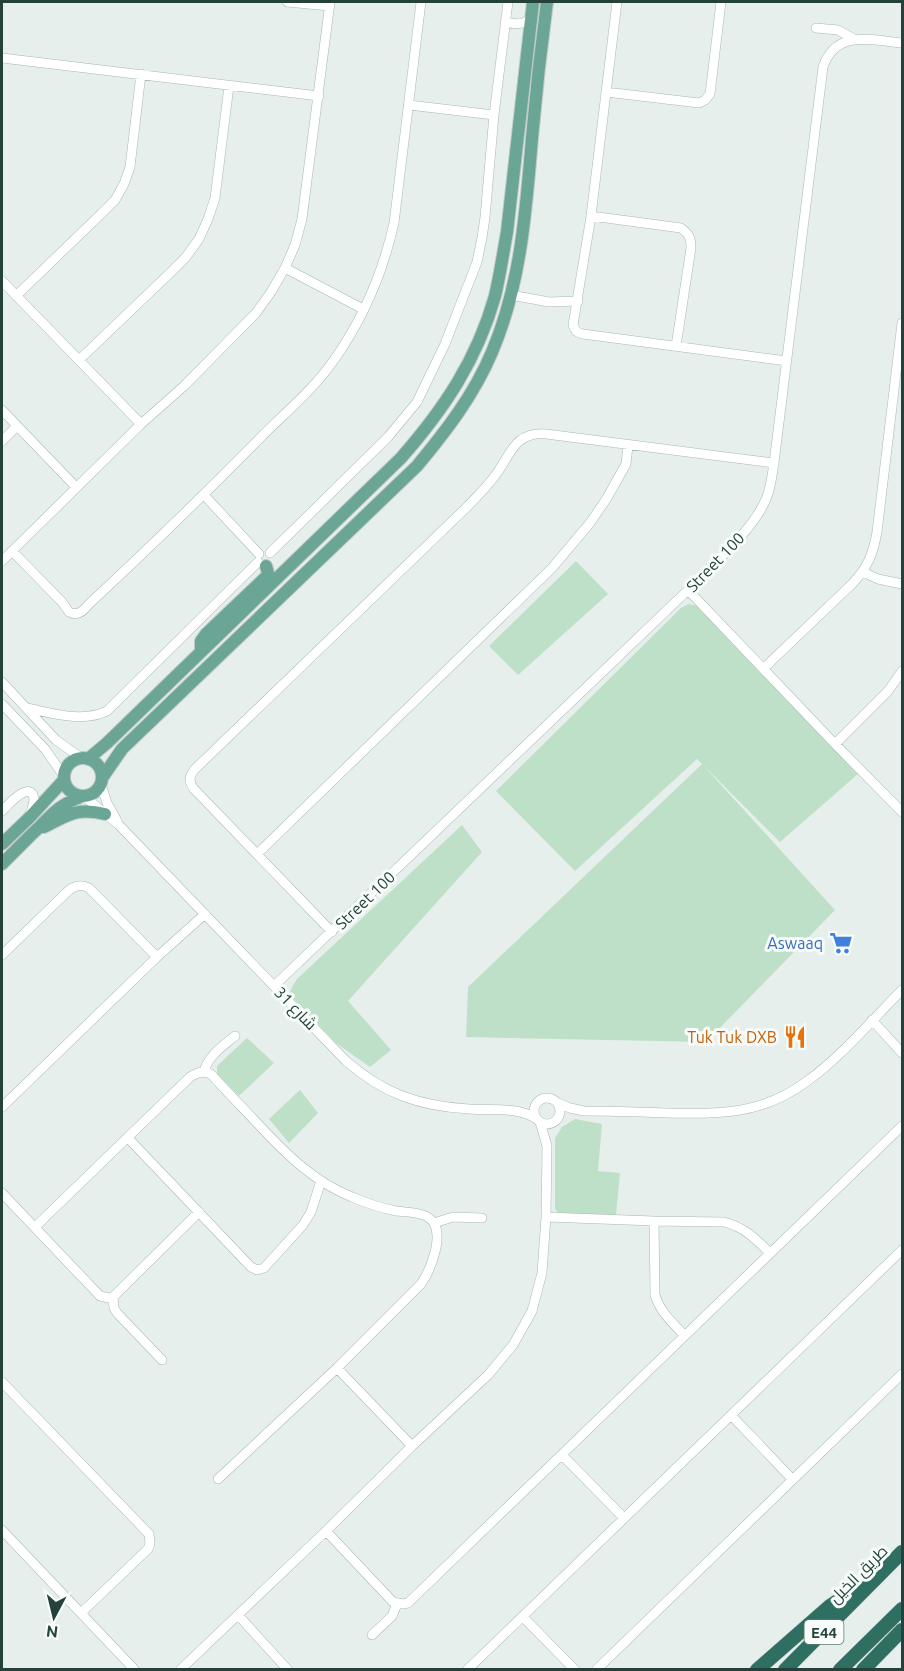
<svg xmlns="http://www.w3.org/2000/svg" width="904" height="1671" font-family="Ubuntu,Cairo,sans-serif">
	<rect width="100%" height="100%" fill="#e6efeb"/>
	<path fill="#bfe0c8" d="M576 561 608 594 518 675 489 646Z
		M689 604 698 606 858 774 780 842 697 759 575 871 496 791 681 608Z
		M702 764 835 910 706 1042 466 1037 468 987Z
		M462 825 482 852 348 1001 391 1050 370 1067 336 1043 289 994 292 987 297 979Z
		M247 1038 274 1063 239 1096 217 1074V1066Z
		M300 1090 318 1113 289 1143 269 1119Z
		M575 1119 602 1124 598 1171 620 1173 616 1215H561L555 1209V1138L562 1127Z"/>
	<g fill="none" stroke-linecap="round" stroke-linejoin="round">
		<g stroke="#a8b8b2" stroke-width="10">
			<path id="minor" d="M287 2 330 6
				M617 2 591 216 573 325C575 331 577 333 583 334L787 361
				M505 22C515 24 524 26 531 17
				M816 28 838 30 854 39
				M2 58 319 96
				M606 92 699 103 705 100 710 94 721 2
				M409 105 494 115
				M591 216 681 228C689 234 691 238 691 248L676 346
				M285 268 363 309
				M2 281 141 424
				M511 295 549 302 578 301
				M16 296 103 212 115 200 124 184 130 167 141 74
				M79 360 171 272 186 257 199 239 208 219 215 198 229 86
				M2 410 76 487
				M2 441 17 426
				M204 495 259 554
				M12 551 62 602 69 612C77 616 83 612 88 605 147 550 205 494 262 436 286 412 314 389 334 360 363 319 383 272 394 223L421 2
				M270 553 388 437 417 402 445 344 477 262 482 238 485 217 494 115 508 2
				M2 561 141 424 184 386 256 313 271 292 285 268 295 245 302 219 330 2
				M863 572 878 579 902 584
				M688 590 835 744 902 812
				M764 668 852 584C868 567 873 554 877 532L902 323
				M2 682 56 740 81 758
				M2 704 45 749 63 775
				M27 708C52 713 83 723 107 711L258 562
				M835 744 888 691 902 671
				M101 784 107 803 117 821
				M85 797 119 825 346 1061C384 1094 419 1106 469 1109 493 1111 516 1106 537 1119
				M2 811C6 807 31 778 34 799 34 804 31 812 29 818
				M257 854 552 568 590 523 607 498 626 464 628 446
				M332 932 194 789C188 781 189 775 196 768L468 506C478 495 489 485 497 473 512 452 515 432 546 434L774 463
				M2 955 68 891C75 885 81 884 89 888L157 957
				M274 986 688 590C713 564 752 532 766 499 771 488 772 475 774 463L823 67C836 29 871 40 902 43
				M872 1020 902 1053
				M204 1071C209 1055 223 1046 235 1036
				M534 1111a13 13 0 1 1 26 0a13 13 0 1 1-26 0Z
				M558 1103 570 1108 584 1111C611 1111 639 1112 666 1113 720 1114 761 1115 806 1082 841 1057 872 1020 902 990
				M2 1107 157 957 205 914
				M128 1138 251 1267 257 1270 264 1268 303 1225 311 1212 321 1181
				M2 1193 100 1296 109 1298 113 1297 199 1212
				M546 1217 654 1221 724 1222C744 1227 756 1239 770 1253
				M654 1221 655 1295C660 1312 672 1322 684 1335
				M434 1223 453 1217 482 1218
				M35 1227 190 1077C198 1072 202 1071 211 1074 226 1091 242 1107 258 1124 286 1154 314 1182 352 1197 366 1203 381 1208 396 1211 405 1212 415 1212 423 1215 427 1216 432 1220 434 1223 443 1239 430 1271 421 1284L337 1368 218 1479
				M113 1297 114 1308 117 1313 162 1360
				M337 1368 412 1446
				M2 1382 149 1534 150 1544 148 1549 81 1613
				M731 1415 792 1479
				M562 1455 624 1518
				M2 1530 135 1670
				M326 1531 393 1602 403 1604 408 1603 902 1126
				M238 1615 288 1670
				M523 1617 575 1670
				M372 1635 392 1616 397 1604
				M180 1670 326 1531 412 1446 488 1375 513 1345 532 1311 542 1273 546 1217 547 1146 540 1122
				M467 1670 902 1250
				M596 1670 902 1374"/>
		</g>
		<g stroke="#c2cac8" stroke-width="14">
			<path id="major" d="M201 652V641L206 634 267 576 268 573 266 566
				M64 777a19 19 0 1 1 38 0a19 19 0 1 1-38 0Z
				M88 759 107 743 401 458C444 409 477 360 495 296 500 275 503 254 507 232L533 2
				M102 778 122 749 417 466C446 431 474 395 492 352 521 284 526 210 532 138 536 92 541 47 547 2
				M44 827C68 815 77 807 105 814
				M2 844 29 818 63 781
				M2 864C12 854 22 844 32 834 51 817 55 807 80 797"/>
		</g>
		<g stroke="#c2cac8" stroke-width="15">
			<path id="highway" d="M757 1670 830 1606 842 1598 859 1594
				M785 1670 902 1552
				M840 1670 902 1609
				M863 1670 902 1630"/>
		</g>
		<use href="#minor" stroke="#fff" stroke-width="9"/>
		<use href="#major" stroke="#6aa596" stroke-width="12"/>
		<use href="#highway" stroke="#2f6f62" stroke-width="14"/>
	</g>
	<defs>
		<g id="supermarket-bare" transform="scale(1.8)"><path d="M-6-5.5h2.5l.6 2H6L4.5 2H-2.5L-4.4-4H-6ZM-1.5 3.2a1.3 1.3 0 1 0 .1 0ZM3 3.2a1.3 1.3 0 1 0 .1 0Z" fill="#3f7fe0" stroke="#f7fbf9" stroke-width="2.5" paint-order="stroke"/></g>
		<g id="restaurant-bare" transform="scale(1.8)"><path d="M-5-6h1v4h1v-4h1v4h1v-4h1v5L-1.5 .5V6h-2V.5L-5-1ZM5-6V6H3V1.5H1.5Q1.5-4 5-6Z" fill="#e8710a" stroke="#f7fbf9" stroke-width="2.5" paint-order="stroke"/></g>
	</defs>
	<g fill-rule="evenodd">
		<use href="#supermarket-bare" x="841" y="943"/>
		<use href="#restaurant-bare" x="795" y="1037"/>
	</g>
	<g text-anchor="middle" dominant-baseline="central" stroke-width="6" stroke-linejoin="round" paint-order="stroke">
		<rect fill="#f7fbf9" stroke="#637a73" stroke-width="1.5" x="804.5" y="1620" width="39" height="24" rx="4.5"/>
		<g font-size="15" font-weight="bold" fill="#24423a">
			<text x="824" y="1632">E44</text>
		</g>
		<g font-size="16" fill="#24423a" stroke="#f7fbf9">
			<text transform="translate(715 562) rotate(-46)">Street 100</text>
			<text transform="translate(365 900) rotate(-44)">Street 100</text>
			<text transform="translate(296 1008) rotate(46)">شارع 31</text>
			<text transform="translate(858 1574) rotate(-45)">طريق الخيل</text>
		</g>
		<g font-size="16" fill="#366cbe" stroke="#f7fbf9" text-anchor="end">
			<text x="823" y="943">Aswaaq</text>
		</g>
		<g font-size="16" fill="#c56008" stroke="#f7fbf9" text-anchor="end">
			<text x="777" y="1037">Tuk Tuk DXB</text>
		</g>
	</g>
	<rect width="904" height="1671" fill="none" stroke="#24423a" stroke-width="6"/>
	<g transform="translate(54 1617) rotate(187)" stroke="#f7fbf9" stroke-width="4.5" paint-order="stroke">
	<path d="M0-4.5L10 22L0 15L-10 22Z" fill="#24423a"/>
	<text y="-9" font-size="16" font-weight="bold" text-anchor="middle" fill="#24423a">N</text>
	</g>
</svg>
